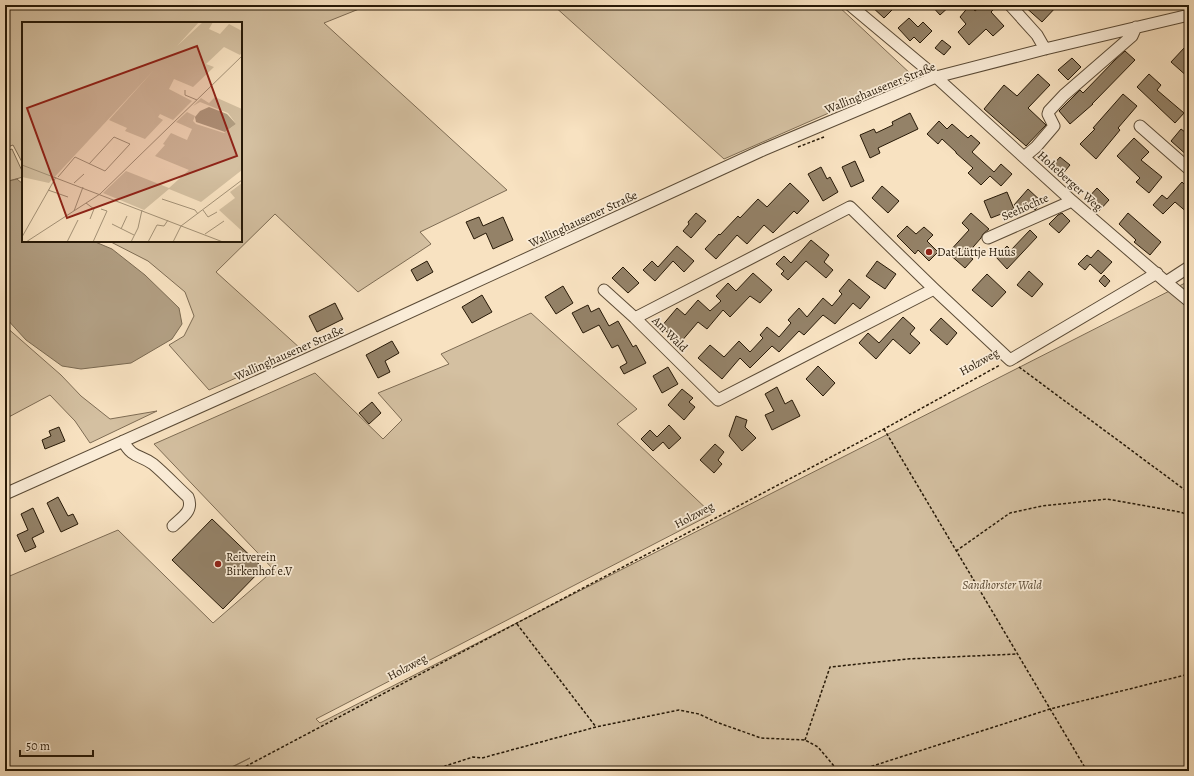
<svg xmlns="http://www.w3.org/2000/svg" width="1194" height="776" font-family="Alegreya,serif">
	<rect width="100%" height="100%" fill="#f8e2c1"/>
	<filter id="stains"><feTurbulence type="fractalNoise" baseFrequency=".005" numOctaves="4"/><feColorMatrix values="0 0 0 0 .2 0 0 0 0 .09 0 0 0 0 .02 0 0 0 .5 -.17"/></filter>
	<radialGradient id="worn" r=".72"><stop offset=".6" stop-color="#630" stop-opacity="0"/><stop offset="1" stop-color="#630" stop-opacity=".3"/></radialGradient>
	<path fill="#d4c0a1" stroke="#7e6c54" d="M5 5H369L324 23 507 190 420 232 431 244 358 292 275 214 216 272 301 349 209 390 169 345 184 336 194 316 185 292 148 261 109 241H241V23H23V164L13 145 5 148Z
		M553 5H837L913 76 724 159Z
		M12 149 23 173V177L5 182V151Z
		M1189 281V771H225L250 758 223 771H5V578L118 530 213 623 274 570 154 444 315 373 383 439 402 420 378 393 449 364 441 354 531 313 637 409 617 424 712 514 316 719 320 723Z
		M5 326 61 375 81 396 110 419 157 411 90 443 75 421 50 395 5 419Z"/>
	<path fill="#b19e82" stroke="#7a6951" d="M17 179 23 184V241H93L112 249 145 275 179 308 182 324 172 339 131 363 81 369 62 366 26 340 5 317V182Z"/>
	<path fill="#948268" stroke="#271907" d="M870 5H897L884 18Z
		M931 5H951L940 15Z
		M970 5 975 11 982 5H998L991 12 1004 26 993 36 986 29 969 45 958 32 966 24 960 17Z
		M1023 5H1058L1042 22Z
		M909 18 918 27 923 22 932 31 920 43 914 37 910 41 898 28Z
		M942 40 951 47 944 55 935 48Z
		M1185 47 1189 51V78L1171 62Z
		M1125 51 1135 60 1092 104H1093L1070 124 1059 111 1080 90 1083 93 1115 60Z
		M1072 58 1081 67 1068 80 1058 70Z
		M1038 74 1050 85 1028 108 1046 125 1026 146 984 109 1004 85 1017 96Z
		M1149 74 1161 85 1157 90 1184 113 1175 123 1137 87Z
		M1123 94 1137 106 1118 128 1120 130 1096 159 1080 144 1095 129 1093 128Z
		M910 113 918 129 878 148 880 153 870 158 860 135 874 129 876 133 893 125 892 122Z
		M939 121 947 129 952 124 968 138 971 135 980 143 972 152 994 172 1001 164 1012 174 1001 186 990 176 981 185 968 173 973 168 956 153V152L942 139 938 144 927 134Z
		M1181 129 1189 135V157L1171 141Z
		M1134 138 1149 152 1141 160 1162 177 1149 193 1136 182 1140 178 1117 156Z
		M1060 157 1070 165 1061 176 1050 168Z
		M855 161 864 181 851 187 842 167Z
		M821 167 827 179 830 177 838 192 823 201 808 174Z
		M1182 182 1189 189V214L1175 202 1163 214 1153 205 1162 195 1167 199Z
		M790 183 809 201 797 214 794 211 773 233 764 225 747 244 737 235 716 259 705 249 719 234 720 235 738 216 740 218 758 199 767 207Z
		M882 186 899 201 888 213 872 198Z
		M1097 188 1109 200 1099 211 1087 199Z
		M1028 189 1042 202 1035 210 1027 203 1021 211 1014 205Z
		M1007 192 1014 209 991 218 984 201Z
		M696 213 706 221 691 238 683 231 689 224 688 222Z
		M971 213 989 229 983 234 981 238 967 254 973 259 965 268 948 253 969 230 962 223Z
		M1062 213 1070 221 1059 233 1049 224 1058 215Z
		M1128 213 1161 242 1150 255 1134 242 1136 240 1119 224Z
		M479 217 483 226 503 217 513 240 493 249 486 233 474 239 466 222Z
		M907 226 916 234 924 227 933 235 927 241 938 252 929 261 918 250 915 254 897 236Z
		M1030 230 1037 237 1007 269 996 257 1007 246 1011 250Z
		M811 240 829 255 824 262 833 270 826 278 806 261 788 280 781 274 784 271 776 264 784 256 791 263Z
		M677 246 694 261 684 272 673 261 655 281 643 270 652 261 658 267Z
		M1098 250 1112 262 1101 274 1090 264 1085 270 1078 264 1087 255 1091 258Z
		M427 261 433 272 417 281 411 270Z
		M877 261 896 274 885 289 866 276Z
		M623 267 639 283 628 293 612 278Z
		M1029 271 1043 284 1032 297 1017 285Z
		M753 273 772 290 760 303 750 296 730 317 723 310 707 329 698 322 680 343 661 327 677 308 685 315 698 300 710 311 721 301 716 296 728 283 736 291Z
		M987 274 1006 292 992 307 972 290Z
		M1104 275 1110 281 1105 287 1099 281Z
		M849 279 870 297 860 309 853 303 835 324 823 315 804 335 799 331 779 352 772 346 750 368 740 358 722 379 698 358 710 345 724 357 739 341 750 352 763 338 760 335 767 327 779 337 791 323 788 320 799 308 807 317 823 298 832 306 842 294 839 291Z
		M563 286 573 303 556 314 545 297Z
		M482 295 492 312 472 323 462 307Z
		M335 303 343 319 317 332 309 316Z
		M588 305 591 312 599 308 609 326 618 321 633 347 636 345 646 363 624 374 620 367 627 363 618 345 612 348 599 325 583 333 572 313Z
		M903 317 915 328 910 334 920 343 910 354 893 339 876 359 859 343 868 333 879 343Z
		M941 318 957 333 947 345 930 330Z
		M392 341 399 353 385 361 390 372 378 378 366 355Z
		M818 366 835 383 823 396 806 379Z
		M668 367 678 384 662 393 653 376Z
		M777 387 785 404 792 400 800 416 772 430 765 415 774 411 765 394Z
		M682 389 693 398 689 402 695 407 684 420 668 405Z
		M372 402 381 413 369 424 359 413Z
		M736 416 747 420 745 427 756 438 742 451 729 436Z
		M669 425 681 438 669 449 663 442 653 451 641 439 650 430 657 437Z
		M59 427 65 441 45 449 42 440 51 436 49 431Z
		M715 444 724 452 718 460 722 464 714 473 700 460Z
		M58 497 68 516 73 514 78 524 61 532 47 503Z
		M33 508 44 532 32 538 36 547 25 552 17 535 28 530 21 514Z
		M212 519 263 568 223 609 172 560Z"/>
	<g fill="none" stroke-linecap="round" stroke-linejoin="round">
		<g stroke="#5b4b36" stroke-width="13">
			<path id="minor" d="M850 5 936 77 1072 201 1166 282 1189 301
				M1010 5 1037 35 1045 49
				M1140 126 1189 169
				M1024 157 1036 147 1054 126 1048 114 1049 111 1064 95 1132 36 1136 27
				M988 238 1072 201
				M1166 282 1189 267
				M934 289 718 400 635 318 850 207 934 289 1010 360 1157 273
				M604 290 635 318
				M123 441C133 459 139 454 153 464 165 474 176 486 188 497 194 511 182 517 173 526
				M5 494 345 342 763 150 936 77 1045 49 1189 15"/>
		</g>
		<path stroke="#271907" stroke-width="1.5" stroke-dasharray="3 2" stroke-linecap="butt" d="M798 147 824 137
			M1019 367 1189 493
			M884 429 1087 771
			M956 551 1010 513 1042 506 1107 499 1180 512 1189 515
			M517 624 596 727
			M805 740 830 667 907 659 1017 654
			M237 771 884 429 1000 365
			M441 771 445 766 473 757 482 758 596 727 679 710 699 714 716 722 761 738 805 740 818 747 834 766 842 771
			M857 771 1050 709 1189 674"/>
		<use href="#minor" stroke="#faecd7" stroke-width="11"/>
	</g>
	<g fill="#8f2418" stroke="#faecd7" stroke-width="1.5">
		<circle cx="929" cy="252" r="4"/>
		<circle cx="218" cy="564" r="4"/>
	</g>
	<g text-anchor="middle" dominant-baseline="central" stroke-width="3.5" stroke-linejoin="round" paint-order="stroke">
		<g font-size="12" fill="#271907" stroke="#faecd7">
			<text transform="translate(880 88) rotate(-22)">Wallinghausener Straße</text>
			<text transform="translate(1070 181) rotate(42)">Hoheberger Weg</text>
			<text transform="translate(1025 207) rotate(-24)">Seehöchte</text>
			<text transform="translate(583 219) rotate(-25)">Wallinghausener Straße</text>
			<text transform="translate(670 334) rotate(45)">Am Wald</text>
			<text transform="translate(289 353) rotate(-24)">Wallinghausener Straße</text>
			<text transform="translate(979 362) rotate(-29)">Holzweg</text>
			<text transform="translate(694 515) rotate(-28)">Holzweg</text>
			<text transform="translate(407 667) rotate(-28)">Holzweg</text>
		</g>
		<g font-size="12" fill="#271907" stroke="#faecd7" text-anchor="start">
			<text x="937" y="252">Dat Lüttje Huus</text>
			<text x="226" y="557">Reitverein<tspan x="226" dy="14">Birkenhof e.V</tspan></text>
		</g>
		<g font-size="12" font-style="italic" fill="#5b4b35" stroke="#faecd7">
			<text x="1002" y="585">Sandhorster Wald</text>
		</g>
	</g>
	<g transform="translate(22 22)">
		<rect width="220" height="220" fill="#f8e2c1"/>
		<path d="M0 0H177L155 24 181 0H191L187 7 198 12 207 2 220 9V30L218 33 202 25 184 42 192 45 171 65 152 57 147 67 170 79 151 98 138 92 136 95 141 98 123 117 103 109 105 106 87 98 132 48 27 161 0 155ZM193 75 220 87V148L179 180 147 167 122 188 81 171 104 149 147 166 167 148 133 134 143 123 141 122 149 111 165 118 170 107 154 100 165 90 173 94 171 99 174 102 202 111 214 102 206 91 178 80 171 84 179 76 187 81ZM220 161V209L197 188 213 176 208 170Z" fill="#d4c0a1"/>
		<path d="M187 85 205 92 214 102 203 110 174 100 173 95 178 89Z" fill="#b19e82"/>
		<path fill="none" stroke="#a49277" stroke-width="1" d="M163 68V73L175 78M0 143 201 220M36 155 53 135 83 149 108 122 92 115 67 142M52 161 62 152M26 168 46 175M140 177 173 188 176 192M64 181 72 187 68 197M181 188 186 195 195 190M52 189 61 165M90 202 112 213M99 207 105 194M183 212 202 199M0 215 34 155M4 220 78 172 220 34M45 220 56 198M71 220 85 189 79 187M109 220 116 206 120 188M126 220 135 203 142 204 146 198M151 220 159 204 220 158"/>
		<path fill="#8f2418" fill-opacity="0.15" stroke="#8f2418" stroke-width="2" d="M175 24 215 134 45 196 5 86Z"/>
		<rect width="220" height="220" fill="none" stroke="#271907" stroke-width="2"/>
	</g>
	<rect width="1194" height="776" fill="none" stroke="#f8e2c1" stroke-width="20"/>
	<rect x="6" y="6" width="1182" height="764" fill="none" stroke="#271907" stroke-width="2"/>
	<rect x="10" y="10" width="1174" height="756" fill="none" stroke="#271907"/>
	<path d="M20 750v6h73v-6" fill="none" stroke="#271907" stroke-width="2"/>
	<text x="26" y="750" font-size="12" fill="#271907" stroke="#faecd7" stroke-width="3" paint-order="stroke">50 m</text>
	<rect width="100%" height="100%" filter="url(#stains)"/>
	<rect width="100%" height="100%" fill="url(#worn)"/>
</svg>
